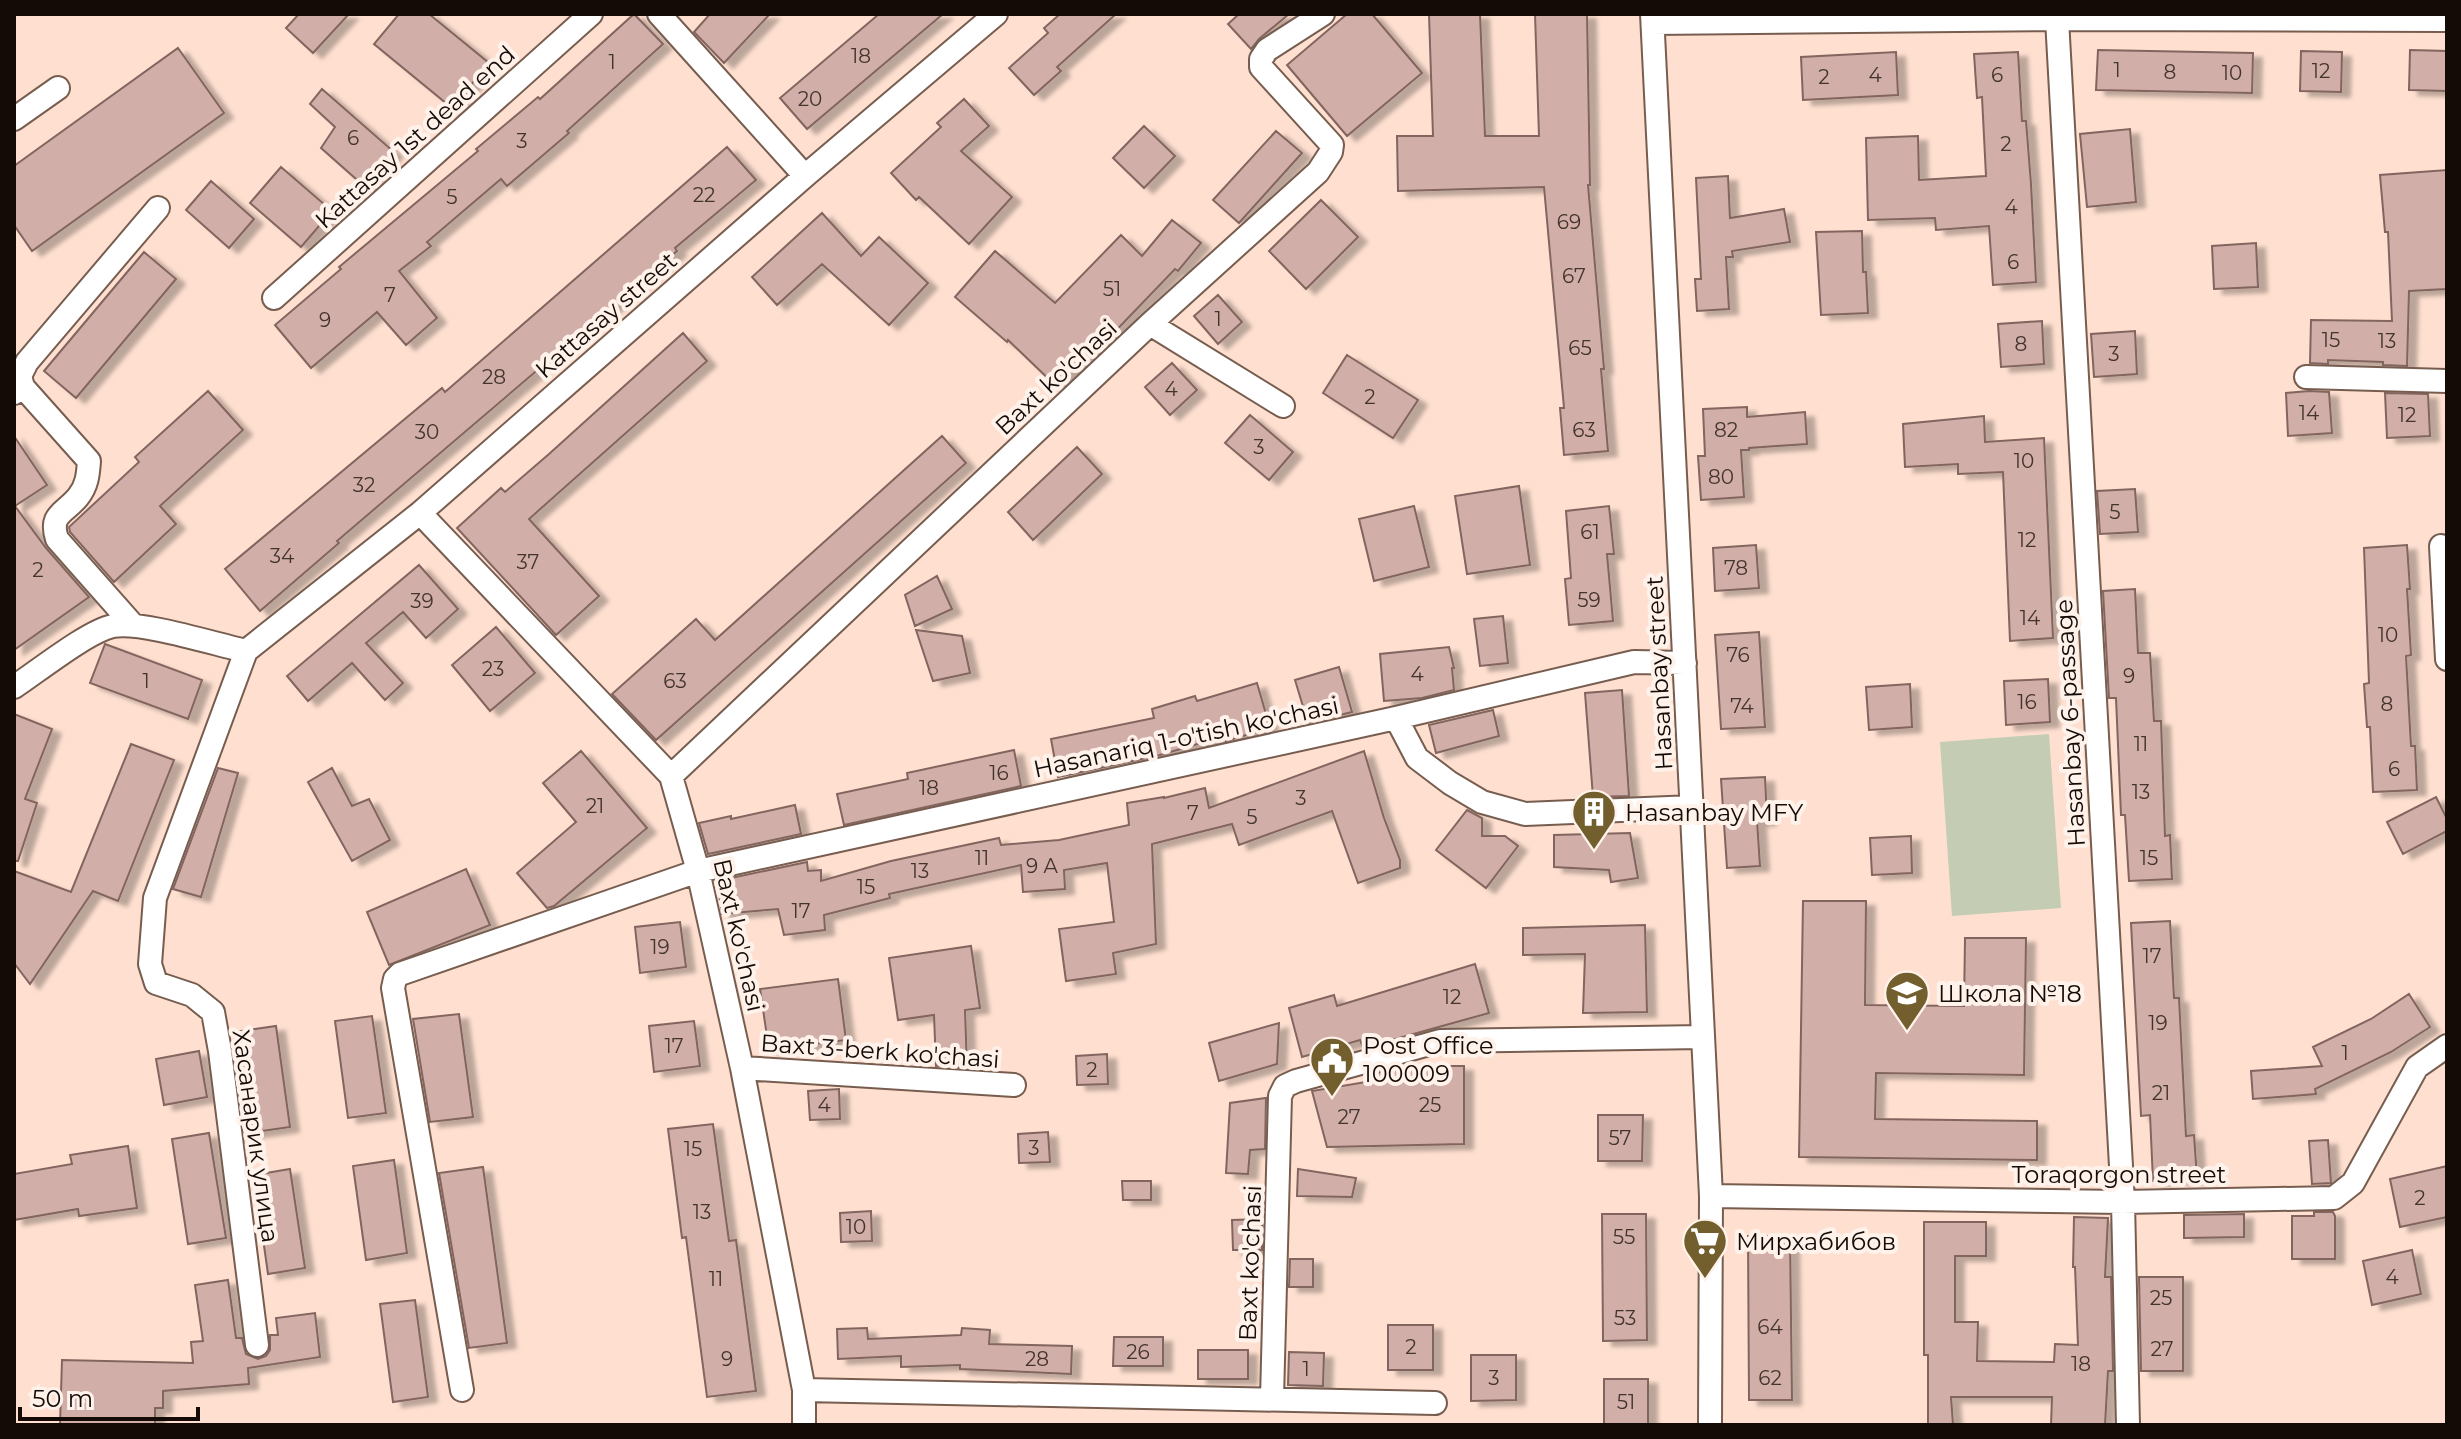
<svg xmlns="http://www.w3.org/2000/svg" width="2461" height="1439" font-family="Montserrat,sans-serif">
	<defs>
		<filter id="shadow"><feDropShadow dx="9" dy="5" stdDeviation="2" flood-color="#0004"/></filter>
	</defs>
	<rect width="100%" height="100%" fill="#ffe0d0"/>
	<path fill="#c4cdb3" d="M2049 734 2061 908 1952 916 1940 742Z"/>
	<path fill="#d1afa8" stroke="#83655f" stroke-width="2" filter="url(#shadow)" d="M299 14H349L313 53 286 28Z
		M399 14H429L489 63 452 108 374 44Z
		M634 14 663 44 567 131 569 133 507 186 501 179 427 242 431 246 399 271 437 318 406 345 377 312 311 368 275 325 341 269 339 267 478 151 476 149 538 97 540 99Z
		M710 14H770L724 63 694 32Z
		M879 14H943L807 129 780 98Z
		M1060 14H1116L1057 67 1061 71 1034 95 1009 68 1048 33 1044 28Z
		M1239 14H1289L1259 39 1251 49 1228 24Z
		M1347 14H1372L1422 73 1347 136 1287 65Z
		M1429 14H1480L1485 136H1539L1535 14H1587L1590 185H1588L1604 369H1601L1608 451 1564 455 1560 408H1564L1544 187 1398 191 1397 136H1433Z
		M178 48 224 113 32 251 14 225V166Z
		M2098 50 2253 53 2252 93 2096 90Z
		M2410 50 2447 51V91L2409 90Z
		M2301 51 2342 52 2341 92 2300 91Z
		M1896 52 1898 95 1803 100 1801 57Z
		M2018 52 2022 121H2026L2031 184 2036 282 1993 285 1989 226 1936 230 1935 218 1868 220 1866 138 1918 136 1919 180 1986 176 1982 97 1977 98 1974 54Z
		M322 89 394 152 364 186 321 148 335 127 310 104Z
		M964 99 989 126 961 151 1012 197 969 244 919 197 916 200 891 173 941 127 937 123Z
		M1144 126 1175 156 1144 188 1113 158Z
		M2130 129 2136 202 2087 207 2080 134Z
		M1276 131 1302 153 1239 223 1213 200Z
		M727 147 756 180 675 248 677 251 337 541 339 543 260 611 225 569 442 388 445 392Z
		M281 167 332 211 301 247 250 203Z
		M2447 170V289L2409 291 2407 366 2383 365V362L2328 360V364L2310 363 2311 320 2392 321 2388 232H2385L2380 175Z
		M1728 176 1730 218 1784 209 1790 242 1732 251 1733 257H1726L1729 309 1697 311 1695 279H1701L1696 178Z
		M211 181 254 219 229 248 186 210Z
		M1321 200 1358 237 1306 289 1269 251Z
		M822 213 861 256 879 237 928 283 889 325 822 264 777 305 752 277Z
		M1172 220 1201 243 1178 271 1175 269 1104 343 1101 340 1056 386 1008 340 1007 342 955 297 995 251 1055 303 1121 235 1142 256Z
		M1862 231 1863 272H1866L1868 313 1821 315 1816 232Z
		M2256 243 2258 287 2214 289 2212 246Z
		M144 252 176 279 76 398 44 371Z
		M1218 295 1242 322 1218 344 1194 316Z
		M2042 321 2044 364 2001 367 1998 324Z
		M2135 331 2137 374 2094 377 2091 334Z
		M683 333 707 361 529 519 599 596 556 635 457 528 501 488 505 492 549 454Z
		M1347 355 1418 400 1393 438 1323 393Z
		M1172 363 1197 390 1170 415 1145 387Z
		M208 391 243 430 160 506 176 524 114 582 70 532 69 527 139 462 135 457Z
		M2309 391 2329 392 2332 433 2288 436 2286 393Z
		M2385 393 2428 394 2430 436 2387 438Z
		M1747 407V417L1805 412 1807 444 1749 448V450H1741L1744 497 1701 500 1698 456H1705L1703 409Z
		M1250 415 1293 452 1269 480 1225 443Z
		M1984 416 1985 442 2044 438 2053 638 2010 641 2003 472 1958 474V464L1905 467 1903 424Z
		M14 436 47 485 15 506 46 548 89 597 14 650Z
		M942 436 966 463 656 740 612 694 696 619 715 640Z
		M1077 447 1102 474 1033 540 1008 512Z
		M1519 486 1530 565 1467 574 1455 496Z
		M2135 489 2138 532 2100 534 2097 491Z
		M1414 506 1429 567 1374 581 1359 519Z
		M1609 506 1614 554H1607L1613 621 1569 625 1565 579 1571 578 1566 511Z
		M1756 545 1759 588 1715 591 1713 548Z
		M2407 545 2410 589H2407L2411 655 2406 656 2411 746H2415L2417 790 2373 792 2370 727H2367L2364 684 2369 683 2364 548Z
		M419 565 458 609 426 638 403 612 366 643 403 683 385 700 352 663 308 701 287 676Z
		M937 576 952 609 915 626 905 595Z
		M2135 589 2138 653H2150L2154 721H2161L2165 836 2170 835 2172 879 2129 881 2125 815H2121L2116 698H2109L2103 591Z
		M1503 616 1508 663 1480 666 1474 619Z
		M496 627 535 673 490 711 452 665Z
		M916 630 962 636 970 673 933 681Z
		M1759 632 1765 727 1721 729 1715 635Z
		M105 644 202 680 188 719 90 683Z
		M1449 647 1454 668H1452L1454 690 1422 698 1384 701 1380 654Z
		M1339 667 1352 712 1308 723 1295 680Z
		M2048 679 2050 722 2006 725 2004 681Z
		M1257 683 1270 728 1226 741 1225 736 1160 755 1058 777 1051 739 1154 718 1152 709 1195 696 1197 701Z
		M1910 684 1912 727 1869 730 1866 687Z
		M1622 690 1629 796 1593 797 1585 693Z
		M1493 710 1499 736 1436 753 1429 725Z
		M14 714 52 729 25 799 37 803 18 861H14Z
		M131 744 174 760 118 901 93 891 30 984 14 963V871L71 892Z
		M1014 750 1021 786 844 825 837 794 908 779 907 773Z
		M581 751 647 828 554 906 547 908 517 873 576 822 543 783Z
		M1364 751 1384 818 1400 860V868L1358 883 1332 811 1239 845 1232 824 1152 844 1156 944 1113 953 1116 974 1066 981 1059 929 1114 922 1107 863 1064 870 1065 889 1023 892 1021 865 889 894 890 898 824 915 825 930 784 935 778 909 722 914 717 881 807 862 808 871 821 870V881L891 861 999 838 1001 845 1059 840 1129 825 1127 803 1164 797V798L1205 788 1209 808Z
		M218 768 238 773 201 897 173 889Z
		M332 768 352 806 369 799 390 840 352 861 308 782Z
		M1765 777 1767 820 1757 821 1760 866 1727 868 1721 779Z
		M2436 797 2447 819V831L2403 854 2387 822Z
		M795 805 801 834 708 854 699 823 731 816V819Z
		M1467 810 1482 818V836H1505L1518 846 1486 888 1436 850Z
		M1630 833 1638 878 1611 882 1609 870 1554 867V835Z
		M1911 836 1912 873 1872 875 1870 838Z
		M466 869 490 925 389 965 367 912Z
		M1803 901H1866L1865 1005 1964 1006 1965 938H2026L2024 1075 1876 1073 1875 1119 2037 1121V1160L1799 1157Z
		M2170 921 2174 998H2179L2186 1136 2194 1135 2197 1178 2153 1181 2150 1115 2141 1116 2131 923Z
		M680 922 686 967 640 973 635 927Z
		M1645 925 1647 1012 1583 1013 1585 954 1523 955V928Z
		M971 946 980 1008 965 1010 967 1068 936 1066 934 1015 898 1020 889 958Z
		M1475 964 1489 1013 1363 1048 1360 1040 1302 1057 1289 1008 1334 995 1337 1006Z
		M838 979 846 1040 769 1050 760 989Z
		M2409 994 2430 1027 2391 1052 2315 1089 2316 1094 2253 1099 2251 1071 2322 1066 2313 1047 2371 1019Z
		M459 1014 473 1117 430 1122 413 1019Z
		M372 1016 386 1113 348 1118 335 1021Z
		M694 1021 700 1066 654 1072 649 1026Z
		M1279 1023 1277 1064 1219 1081 1209 1043Z
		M276 1026 290 1127 248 1133 234 1032Z
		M199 1051 207 1097 164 1105 156 1059Z
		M1107 1054 1108 1084 1077 1085 1076 1056Z
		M1403 1066H1464V1144L1327 1147 1312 1091 1372 1081 1370 1075Z
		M839 1089 840 1119 810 1120 808 1091Z
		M1266 1098 1265 1149 1250 1150 1248 1174 1226 1173 1230 1103Z
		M1598 1115H1643L1642 1161H1598Z
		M713 1124 729 1241 736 1240 756 1391 707 1397 686 1237 682 1238 668 1129Z
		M1048 1132 1050 1162 1019 1163 1018 1134Z
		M209 1133 226 1238 188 1244 172 1139Z
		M2328 1140 2331 1183 2312 1184 2309 1141Z
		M128 1146 137 1208 79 1216 78 1209 14 1220V1174L72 1164 70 1155Z
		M394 1160 407 1253 366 1260 353 1166Z
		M2447 1166V1217L2400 1227 2390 1179Z
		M483 1167 507 1343 469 1348 439 1173Z
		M290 1169 305 1268 268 1274 254 1175Z
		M1298 1169 1356 1178 1352 1197 1297 1196Z
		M1122 1181H1151V1200H1123Z
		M871 1211 872 1241 841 1242 840 1213Z
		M2314 1212H2333L2335 1216V1259H2292V1216H2314Z
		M1602 1214H1646L1647 1340 1603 1341Z
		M2244 1214V1237L2184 1238V1215Z
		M2074 1217 2108 1218 2105 1277H2111L2113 1371H2108L2105 1425H2051L2052 1397H1951L1953 1425H1928V1355H1924V1222H1986V1256H1955V1322H1978L1977 1361 2054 1362 2055 1344 2078 1345 2075 1267H2073Z
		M1262 1219V1250H1233L1232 1220Z
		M1748 1236H1790L1792 1400H1749Z
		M2412 1250 2421 1294 2372 1305 2363 1261Z
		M1290 1259H1313V1287H1289Z
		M2139 1277H2183V1371H2141Z
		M228 1280 236 1338H242L246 1354 258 1359 266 1356 270 1350V1335H278L276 1318 315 1313 320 1357 248 1368 249 1384 163 1391V1408H155V1425H60L62 1360 193 1363 191 1342 203 1341 195 1285Z
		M415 1300 428 1397 393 1402 380 1304Z
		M1388 1325H1433V1370H1388Z
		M867 1328 868 1339 961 1335 962 1328 990 1330 989 1344 1072 1346 1071 1374 960 1369V1365L901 1367V1356L838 1359 837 1329Z
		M1114 1337H1163V1366H1113Z
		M1198 1350H1248V1379H1198Z
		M1289 1352 1324 1353 1323 1386 1288 1385Z
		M1471 1355H1516V1400L1471 1401Z
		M1604 1379H1648V1425H1604Z"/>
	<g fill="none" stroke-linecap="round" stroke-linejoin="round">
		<g stroke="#775d4f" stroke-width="26">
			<path id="minor" d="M659 14 805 176
				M1652 14 1711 1196 1710 1425
				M2057 19 2123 1202 2128 1425
				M1653 23 2057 19 2447 20
				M14 119 58 88
				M274 298 591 14
				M1150 324 1283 406
				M2306 377 2447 381
				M23 387 20 376 27 362 158 208
				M14 393 23 387 89 461C88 475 87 486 78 497 64 514 49 514 57 539L133 625
				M420 513 671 776 698 871 742 1068 804 1390V1425
				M2441 546 2447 659
				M246 651 420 513 805 176 996 14
				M246 651 155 898 150 964 156 983 192 995 213 1012 220 1051 257 1345
				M14 687C37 672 88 631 113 626 142 621 214 644 246 651
				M1396 718 1417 758 1450 783 1482 802 1525 814 1693 807
				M671 776 1150 324 1318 172 1331 152 1332 145 1261 67V59L1267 50 1323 14
				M742 1068 1014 1085
				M1711 1196 2123 1202 2334 1198 2353 1183 2417 1067 2447 1046
				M462 1390 393 988 395 979 400 974 698 871 1396 718 1634 662 1685 663
				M804 1390 1435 1403
				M1272 1398 1280 1096 1285 1086 1296 1081 1440 1041 1702 1037"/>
		</g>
		<use href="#minor" stroke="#fff" stroke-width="22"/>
	</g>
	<defs>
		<g id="building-pin" transform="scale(2.3)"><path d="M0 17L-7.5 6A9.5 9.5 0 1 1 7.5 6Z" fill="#735e2d" stroke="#fef2eb"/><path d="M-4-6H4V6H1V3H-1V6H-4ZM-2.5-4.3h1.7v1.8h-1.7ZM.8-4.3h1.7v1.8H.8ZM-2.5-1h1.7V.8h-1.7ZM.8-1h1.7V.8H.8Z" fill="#fff"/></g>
		<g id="school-pin" transform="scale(2.3)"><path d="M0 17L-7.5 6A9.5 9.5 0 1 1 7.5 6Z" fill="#735e2d" stroke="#fef2eb"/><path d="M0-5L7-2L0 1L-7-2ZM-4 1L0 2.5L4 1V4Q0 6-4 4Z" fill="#fff"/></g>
		<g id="civic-pin" transform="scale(2.3)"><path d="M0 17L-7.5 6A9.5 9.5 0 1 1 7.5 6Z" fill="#735e2d" stroke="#fef2eb"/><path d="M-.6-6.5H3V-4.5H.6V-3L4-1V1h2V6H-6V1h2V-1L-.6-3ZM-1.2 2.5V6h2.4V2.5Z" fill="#fff"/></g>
		<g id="supermarket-pin" transform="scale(2.3)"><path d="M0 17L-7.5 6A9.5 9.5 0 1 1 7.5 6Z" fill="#735e2d" stroke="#fef2eb"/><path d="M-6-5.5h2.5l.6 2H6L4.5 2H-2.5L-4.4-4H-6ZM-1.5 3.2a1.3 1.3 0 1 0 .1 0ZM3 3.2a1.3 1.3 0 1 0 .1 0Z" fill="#fff"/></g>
	</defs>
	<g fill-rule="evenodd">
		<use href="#building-pin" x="1594" y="812"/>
		<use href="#school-pin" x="1907" y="993"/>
		<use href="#civic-pin" x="1332" y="1059"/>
		<use href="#supermarket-pin" x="1705" y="1241"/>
	</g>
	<g text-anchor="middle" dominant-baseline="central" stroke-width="8" stroke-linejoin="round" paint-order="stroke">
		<g font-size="20" fill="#44342e">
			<text x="861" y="56">18</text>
			<text x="612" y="62">1</text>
			<text x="2117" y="70">1</text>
			<text x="2321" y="71">12</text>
			<text x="2170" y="72">8</text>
			<text x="2232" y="73">10</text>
			<text x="1875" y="75">4</text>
			<text x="1997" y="75">6</text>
			<text x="1824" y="77">2</text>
			<text x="810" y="99">20</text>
			<text x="353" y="138">6</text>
			<text x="522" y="141">3</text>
			<text x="2006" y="144">2</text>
			<text x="704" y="195">22</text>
			<text x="452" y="197">5</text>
			<text x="2011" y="207">4</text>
			<text x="1569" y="222">69</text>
			<text x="2013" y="262">6</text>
			<text x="1574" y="276">67</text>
			<text x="1112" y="289">51</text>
			<text x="390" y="295">7</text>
			<text x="1218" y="319">1</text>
			<text x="325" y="320">9</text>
			<text x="2331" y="340">15</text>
			<text x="2387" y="341">13</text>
			<text x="2021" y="344">8</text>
			<text x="1580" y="348">65</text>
			<text x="2114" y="354">3</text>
			<text x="494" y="377">28</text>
			<text x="1171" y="389">4</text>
			<text x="1370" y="397">2</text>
			<text x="2309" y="413">14</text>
			<text x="2407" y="415">12</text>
			<text x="1584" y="430">63</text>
			<text x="1726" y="430">82</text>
			<text x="427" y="432">30</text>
			<text x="1259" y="447">3</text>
			<text x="2024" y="461">10</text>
			<text x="1721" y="477">80</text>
			<text x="364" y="485">32</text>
			<text x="2115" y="512">5</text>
			<text x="1590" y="532">61</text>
			<text x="2027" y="540">12</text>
			<text x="282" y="556">34</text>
			<text x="528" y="562">37</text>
			<text x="1736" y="568">78</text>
			<text x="38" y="570">2</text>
			<text x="1589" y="600">59</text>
			<text x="422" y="601">39</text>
			<text x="2030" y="618">14</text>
			<text x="2388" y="635">10</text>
			<text x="1738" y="655">76</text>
			<text x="493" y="669">23</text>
			<text x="1417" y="674">4</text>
			<text x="2129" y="676">9</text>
			<text x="146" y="681">1</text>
			<text x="675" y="681">63</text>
			<text x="2027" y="702">16</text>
			<text x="2387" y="704">8</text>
			<text x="1742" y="706">74</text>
			<text x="2141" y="744">11</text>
			<text x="2394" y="769">6</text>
			<text x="999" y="773">16</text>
			<text x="929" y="788">18</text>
			<text x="2141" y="792">13</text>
			<text x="1301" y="798">3</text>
			<text x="595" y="806">21</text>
			<text x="1193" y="813">7</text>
			<text x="1252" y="817">5</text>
			<text x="982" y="858">11</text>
			<text x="2149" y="858">15</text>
			<text x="1042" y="866">9 A</text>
			<text x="920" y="871">13</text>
			<text x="866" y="887">15</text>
			<text x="801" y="911">17</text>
			<text x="660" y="947">19</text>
			<text x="2152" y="956">17</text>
			<text x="1452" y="997">12</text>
			<text x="2158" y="1023">19</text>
			<text x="674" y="1046">17</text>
			<text x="2345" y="1053">1</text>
			<text x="1092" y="1070">2</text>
			<text x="2161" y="1093">21</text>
			<text x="824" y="1105">4</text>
			<text x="1430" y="1105">25</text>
			<text x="1349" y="1117">27</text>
			<text x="1620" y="1138">57</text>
			<text x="1034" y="1148">3</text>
			<text x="693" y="1149">15</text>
			<text x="2420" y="1198">2</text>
			<text x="702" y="1212">13</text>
			<text x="856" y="1227">10</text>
			<text x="1624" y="1237">55</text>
			<text x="2392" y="1277">4</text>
			<text x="716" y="1279">11</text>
			<text x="2161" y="1298">25</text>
			<text x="1625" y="1318">53</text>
			<text x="1770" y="1327">64</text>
			<text x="1411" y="1347">2</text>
			<text x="2162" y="1349">27</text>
			<text x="1138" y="1352">26</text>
			<text x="727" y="1359">9</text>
			<text x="1037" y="1359">28</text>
			<text x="2081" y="1364">18</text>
			<text x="1306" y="1369">1</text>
			<text x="1494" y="1378">3</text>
			<text x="1770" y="1378">62</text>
			<text x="1626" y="1402">51</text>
		</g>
		<g font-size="24" fill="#150b06" stroke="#fef2eb">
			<text transform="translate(415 137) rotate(-42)">Kattasay 1st dead end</text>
			<text transform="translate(606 315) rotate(-41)">Kattasay street</text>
			<text transform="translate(1056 377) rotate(-43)">Baxt ko'chasi</text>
			<text transform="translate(1659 673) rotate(-93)">Hasanbay street</text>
			<text transform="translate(2070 723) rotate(-93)">Hasanbay 6-passage</text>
			<text transform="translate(1186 737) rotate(-12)">Hasanariq 1-o'tish ko'chasi</text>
			<text transform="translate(739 935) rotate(77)">Baxt ko'chasi</text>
			<text transform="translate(880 1051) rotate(4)">Baxt 3-berk ko'chasi</text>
			<text transform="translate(256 1136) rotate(82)">Хасанарик улица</text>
			<text x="2119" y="1174">Toraqorgon street</text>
			<text transform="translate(1250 1263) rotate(-88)">Baxt ko'chasi</text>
		</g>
		<g font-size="24" fill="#150b06" stroke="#fef2eb" text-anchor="start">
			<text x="1625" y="812">Hasanbay MFY</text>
			<text x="1938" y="993">Школа №18</text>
			<text x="1363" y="1045">Post Office<tspan x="1363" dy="28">100009</tspan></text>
			<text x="1736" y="1241">Мирхабибов</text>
		</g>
	</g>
	<rect width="2461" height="1439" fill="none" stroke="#150b06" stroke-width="32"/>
	<path d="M20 1407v12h178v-12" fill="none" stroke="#150b06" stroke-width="4"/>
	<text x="32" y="1407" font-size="24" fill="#150b06" stroke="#fef2eb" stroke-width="6" paint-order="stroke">50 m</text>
</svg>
